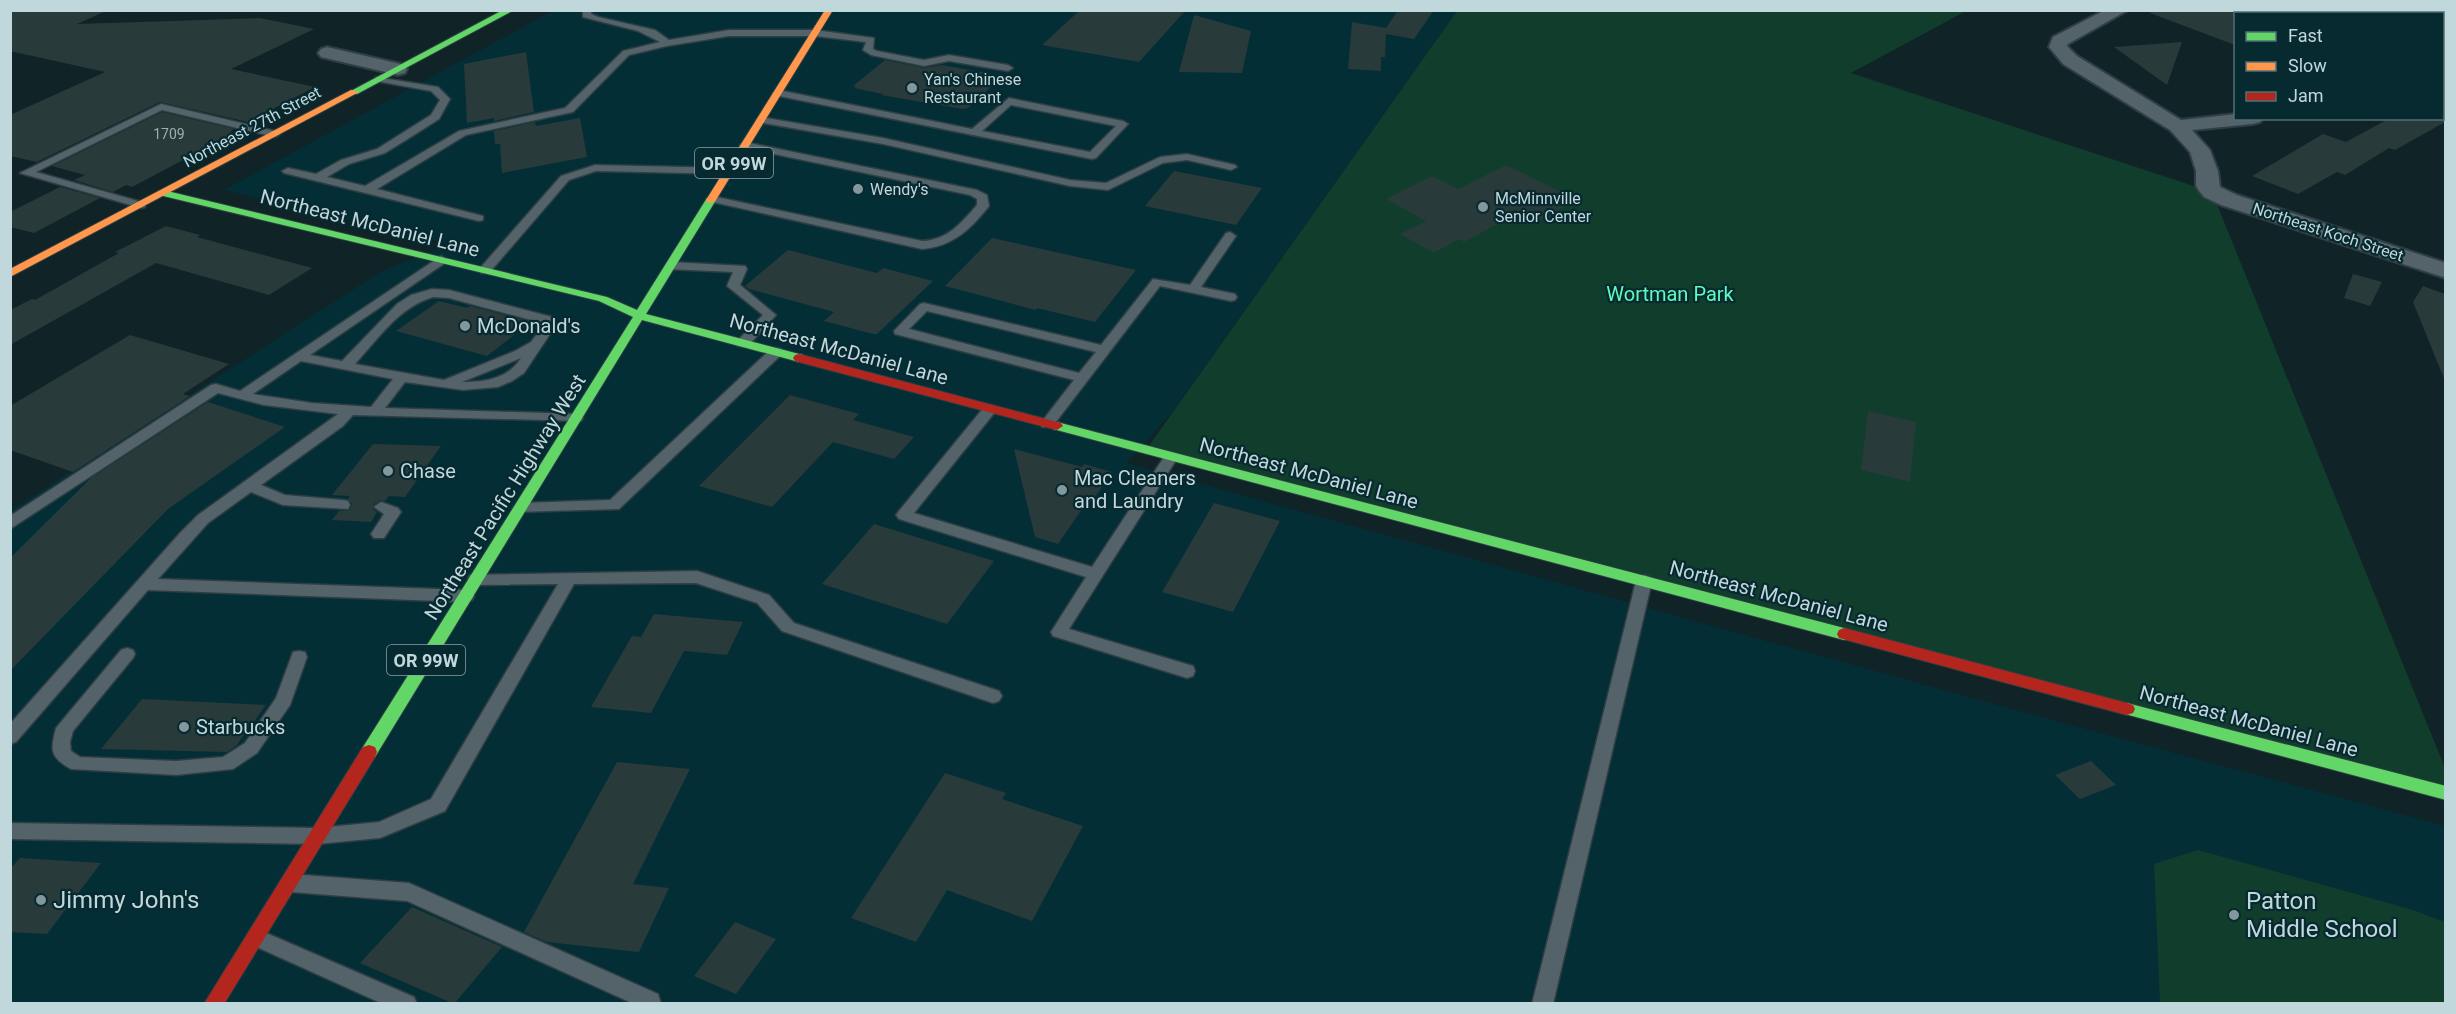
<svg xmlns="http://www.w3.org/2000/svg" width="2456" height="1014" font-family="Roboto,sans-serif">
	<rect width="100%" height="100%" fill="#102327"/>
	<path fill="#042e36" d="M552 11H1457L1171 414 1126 463 2019 711 2445 826V1003L11 1004V510L382 271 449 244 224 190Z"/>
	<path fill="#113d2d" d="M1457 11H1966L1851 73 2212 192 2445 768V793L1146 450Z
		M2198 850 2413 910 2445 922V1003H2160L2154 864Z"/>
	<path fill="#293a3b" d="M10 10H108L77 24 260 18 314 29 231 69 315 87 248 122 160 102 37 162 10 156V115L105 72 10 51Z
		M1080 10H1186L1139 62 1042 45Z
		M1398 10H1434L1414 39 1386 34 1385 57H1381V71L1348 69 1352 22 1386 28Z
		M2151 10H2235V45L2150 13Z
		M1194 15 1251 31 1242 73 1179 72Z
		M2182 42 2167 85 2114 47Z
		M526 52 534 112 494 121V118L467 123 464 64Z
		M885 60 924 68 942 65 1003 76 968 108 963 109 881 95 883 94 854 88 856 86H853Z
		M162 112 234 129 230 132 234 133 132 187 126 185 113 192 74 180 85 175 52 166Z
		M580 118 587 157 502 173 500 144H495L494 131 535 122 536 126Z
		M2390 118H2445V122L2395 150 2389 148 2345 175 2337 172 2298 194 2252 176 2323 134 2346 142Z
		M1506 165 1577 200 1536 222 1518 213 1464 242 1459 239 1434 253 1400 234 1426 221 1386 199 1432 176 1458 189Z
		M1174 171 1262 188 1236 225 1145 206Z
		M60 187 100 198 34 233 10 227V212Z
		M166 226 200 235 197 237 312 268 269 295 156 263 10 345V310L32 299 35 300 119 253 115 252Z
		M992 238 1136 270 1095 322 1037 308 1036 310 945 286Z
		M788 250 877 273 883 268 933 281 877 334H873L824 321 834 312 749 289 745 286Z
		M2353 274 2382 282 2370 306 2344 298Z
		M2423 286 2445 294V381L2413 302Z
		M439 301 467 308 470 306 531 322 487 356 396 331Z
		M130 335 229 364 183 394 190 396 73 472 10 450V406Z
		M790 395 859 414 853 420 914 437 894 459 833 442 772 507 699 486Z
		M208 402 285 427 168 509 10 671V558L91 478Z
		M1868 411 1916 422 1910 482 1861 470Z
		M373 444 441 446 405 497 389 496 385 501 380 500 373 505V509L377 512 371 522 332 520 339 511 350 510 352 504 348 499 350 496 332 495Z
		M1014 449 1082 467 1084 464 1112 472 1086 510 1082 509 1058 544 1035 537Z
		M1214 503 1280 521 1233 612 1162 592Z
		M874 524 994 561 947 624 822 584Z
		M654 614 743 622 727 655 684 651 651 713 591 707 632 636 641 637Z
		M142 699 266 705 236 746 227 752 101 749Z
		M2091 761 2116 785 2080 799 2055 775Z
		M617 762 690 769 633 884 669 888 639 952 547 942 524 932Z
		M945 773 1006 793 1002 799 1083 826 1032 921 947 890 916 942 851 918Z
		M20 858 101 863 47 934 10 932V869Z
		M412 907 502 947 454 1004 360 963Z
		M735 922 776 939 736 994 694 976Z"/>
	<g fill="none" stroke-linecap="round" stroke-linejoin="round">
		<g stroke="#2e3e42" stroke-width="3">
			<path id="lane" d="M583 10H592L591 14 598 17 655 30 669 40 729 30H815L874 38 873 49 877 51 924 60 949 55 1008 65 1013 68 1008 71 949 61 924 66 871 55 863 50 866 42 815 36H729L667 46 629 55 573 112 466 135 377 189 483 216V220L479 221 284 173 282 171 288 168 316 174 341 160 377 149 431 115 440 100 431 91 376 81V77L438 87 450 99 439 119 414 135 385 153 349 164 327 177 365 186 459 131 565 108 623 51 660 42 638 31 583 17Z
				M778 90 972 129 1009 98 1123 121 1128 124 1096 158 1092 159 774 95 773 93ZM1011 105 1116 126 1090 152 982 131Z
				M161 104 279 132 280 134 275 137 162 110 36 172 145 203V207L141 208 20 173Z
				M761 117 883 138 1070 180 1106 183 1160 157 1187 154 1235 165 1237 167 1231 170 1187 160 1163 163 1108 190 1070 186 883 144 757 122 756 120Z
				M745 142 977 190 987 195 989 206C971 229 952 247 922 249L708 201V197L712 196 922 241C948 240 961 223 977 205V199L970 195 741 147 740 145Z
				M595 165 730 168 736 171 730 174 596 171 569 180 489 273H481V267L561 176Z
				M1230 232 1236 236 1201 287 1235 294 1237 297 1235 300 1231 301 1160 286 1052 427H1042L1040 424 1074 380 895 334 894 331 920 304 924 303 1101 345 1153 279 1190 285 1226 233ZM927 311 1096 352 1079 373 909 329Z
				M441 256 447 260 445 263 310 355 342 361 397 304 411 295 432 289 449 290 552 317 556 325 524 373 512 381 498 387 463 390 405 382 385 408 576 414 581 415 583 418 581 421 353 415 343 426 261 485 285 495 343 500 348 501 350 505 348 509 283 505 251 492 208 523 158 579 466 590 472 592 474 596 472 600 466 602 148 590 16 742 10 744V724L180 533 198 515 338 414 264 405 218 393 10 529V516L211 385 216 384 240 391ZM433 297 449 298 542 323 544 325 531 342 515 351 444 380 355 364C378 339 399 307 433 297ZM521 358C508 379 485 382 462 382ZM301 361 393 379 371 407 312 403 253 394Z
				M671 262 745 266 747 269 740 285 776 315 748 346H738L736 343 738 340 763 315 727 286 733 272 667 269 665 266Z
				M776 348 781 349 783 352 781 355 619 509 516 512 513 508 521 503 610 500 771 349Z
				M990 405 997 409 995 412 914 513 1092 567 1166 454H1176L1178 457 1069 629 1193 666 1195 671 1193 676 1187 678 1053 636 1051 632 1086 577 899 519 896 515 899 511 985 406Z
				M381 502 398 508 401 512 384 538H374L371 534 384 514 374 507Z
				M697 571 769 595 794 623 999 691 1002 696 999 701 993 703 782 631 757 603 696 583 574 584 445 811 380 838 317 844 10 839V823L317 828 379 822 431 799 558 584 476 585 470 583 468 579 470 575Z
				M1644 575 1650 577 1652 581 1553 1004H1532L1636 581 1638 577Z
				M127 648 133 650 135 654 133 658 73 731 70 742 71 751 80 757 176 761 223 757 245 743 276 698 293 652 299 651 305 652 307 657 290 705 257 753 233 769 176 775 71 769C50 757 50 751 56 728L121 650Z
				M291 874 409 883 658 994 661 1004H634L407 901 291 892 284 889 281 883 284 877Z
				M257 929 414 997 417 1004H383L250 944 247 938 250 932Z"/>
		</g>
		<g stroke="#2e3e42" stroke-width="4">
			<path id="street" d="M2105 10H2128L2068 44 2067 46 2077 56 2181 120 2236 114V118H2263L2260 122 2253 124 2192 130 2210 150 2218 171 2220 187 2237 195 2446 263V278L2221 205 2204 197 2199 191 2196 186V171L2190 152 2170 130 2063 64 2049 47 2053 37Z
				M2306 10H2328L2330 14H2308Z
				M327 47 405 65 407 69 405 73 398 75 321 57 318 53 321 49Z"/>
		</g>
		<g stroke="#2e3e42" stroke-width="2">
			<path id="fast" d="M503 10H514L357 94 349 92Z
				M163 190 607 297 637 310 707 198H715L716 200 646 314 803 355 805 358 799 362 642 320 375 757 369 759 363 757 361 752 363 747 633 317 599 301 159 195V191Z
				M1057 422 1844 628 1849 630 1851 634 1849 638 1844 640 1053 429 1051 426Z
				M2127 703 2446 786V800L2121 713 2119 709 2121 705Z"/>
		</g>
		<g stroke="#2e3e42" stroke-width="2">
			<path id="slow" d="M825 10H833L716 200 711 203 707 202 706 200Z
				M351 90 359 92 10 277V269Z"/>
		</g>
		<g stroke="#2e3e42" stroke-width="2">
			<path id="jam" d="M799 354 1061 423 1063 426 1057 430 795 361 793 358 795 355Z
				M1844 628 2127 703 2133 705 2135 709 2133 713 2127 715 1839 638 1837 634 1839 630Z
				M369 745 375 747 377 752 375 757 224 1004H204L363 747Z"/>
		</g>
		<use href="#lane" fill="#54626a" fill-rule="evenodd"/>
		<use href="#street" fill="#54626a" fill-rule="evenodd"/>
		<use href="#fast" fill="#63d668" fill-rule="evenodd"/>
		<use href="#slow" fill="#ff974d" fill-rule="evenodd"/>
		<use href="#jam" fill="#b3261e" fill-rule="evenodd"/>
	</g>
	<g fill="#82989d" stroke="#072930" stroke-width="2">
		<circle cx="912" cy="88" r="6"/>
		<circle cx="858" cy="189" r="6"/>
		<circle cx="1483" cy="207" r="6"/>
		<circle cx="465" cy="326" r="6"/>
		<circle cx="388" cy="471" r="6"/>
		<circle cx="1062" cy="490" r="6"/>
		<circle cx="184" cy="727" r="6"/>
		<circle cx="41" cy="900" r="6"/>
		<circle cx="2234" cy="915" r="6"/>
	</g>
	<g text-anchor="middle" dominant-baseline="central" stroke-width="4.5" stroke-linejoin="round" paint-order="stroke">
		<g font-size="14" fill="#9ab0b4">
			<text x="169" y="134">1709</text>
		</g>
		<g font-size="16" fill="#c0d7dc" stroke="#072930" text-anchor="start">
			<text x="924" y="79">Yan's Chinese<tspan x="924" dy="18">Restaurant</tspan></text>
			<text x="870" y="189">Wendy's</text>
			<text x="1495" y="198">McMinnville<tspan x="1495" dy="18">Senior Center</tspan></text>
		</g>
		<g font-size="16" fill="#c0d7dc" stroke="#072930">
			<text transform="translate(252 127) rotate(-28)">Northeast 27th Street</text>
			<text transform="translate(2328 232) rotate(18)">Northeast Koch Street</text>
		</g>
		<g fill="#072930" stroke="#88a3a8" stroke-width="1.5">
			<rect x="695" y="148" width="78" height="30" rx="4.5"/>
			<rect x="387" y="645" width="78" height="30" rx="4.5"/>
		</g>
		<g font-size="18" font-weight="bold" fill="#c0d7dc">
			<text x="734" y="163">OR 99W</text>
			<text x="426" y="660">OR 99W</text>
		</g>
		<g font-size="20" fill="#c0d7dc" stroke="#072930">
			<text transform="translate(370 223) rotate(14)">Northeast McDaniel Lane</text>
			<text transform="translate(839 349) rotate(15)">Northeast McDaniel Lane</text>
			<text transform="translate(1309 473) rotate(15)">Northeast McDaniel Lane</text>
			<text transform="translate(505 497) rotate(-58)">Northeast Pacific Highway West</text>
			<text transform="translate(1779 596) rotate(15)">Northeast McDaniel Lane</text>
			<text transform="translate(2249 721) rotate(15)">Northeast McDaniel Lane</text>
		</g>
		<g font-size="20" fill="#5ffbbc" stroke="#072930">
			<text x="1670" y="294">Wortman Park</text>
		</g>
		<g font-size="20" fill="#c0d7dc" stroke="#072930" text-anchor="start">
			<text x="477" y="326">McDonald's</text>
			<text x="400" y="471">Chase</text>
			<text x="1074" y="478">Mac Cleaners<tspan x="1074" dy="23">and Laundry</tspan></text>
			<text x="196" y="727">Starbucks</text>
		</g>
		<g font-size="24" fill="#c0d7dc" stroke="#072930" text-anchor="start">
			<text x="53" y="900">Jimmy John's</text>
			<text x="2246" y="901">Patton<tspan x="2246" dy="28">Middle School</tspan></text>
		</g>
	</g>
	<rect width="2456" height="1014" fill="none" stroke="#c0d7dc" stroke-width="24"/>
	<rect x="2234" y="12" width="210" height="108" fill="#072930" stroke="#516f75" stroke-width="1.5"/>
	<rect x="2246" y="32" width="30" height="9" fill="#63d668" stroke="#516f75" stroke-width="1.5"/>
	<text x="2288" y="42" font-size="18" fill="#c0d7dc">Fast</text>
	<rect x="2246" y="62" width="30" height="9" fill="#ff974d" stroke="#516f75" stroke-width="1.5"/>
	<text x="2288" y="72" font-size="18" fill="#c0d7dc">Slow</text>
	<rect x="2246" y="92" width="30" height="9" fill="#b3261e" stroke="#516f75" stroke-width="1.5"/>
	<text x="2288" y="102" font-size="18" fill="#c0d7dc">Jam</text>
</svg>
